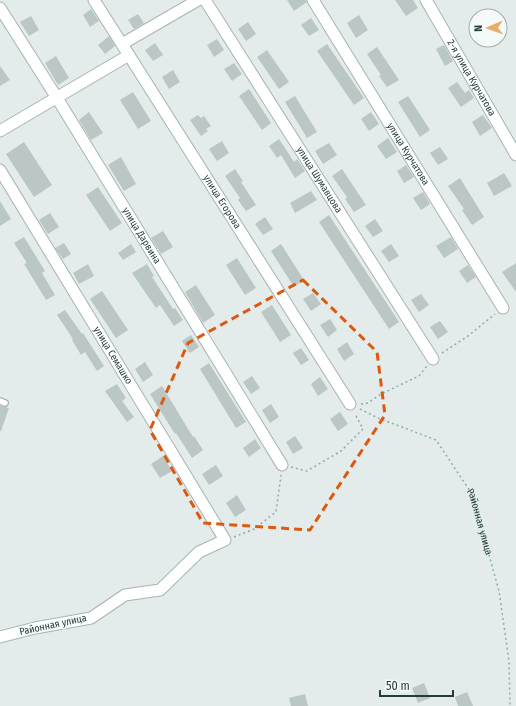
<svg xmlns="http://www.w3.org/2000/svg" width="516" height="706" font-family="'Fira Sans Condensed',sans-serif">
	<rect width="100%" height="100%" fill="#e4eceb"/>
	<path fill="#bac7c5" d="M287 0H306L307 2 294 11Z
		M395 0H413L418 8 406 16Z
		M91 9 99 21 90 27 83 15Z
		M138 14 144 23 134 29 128 20Z
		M359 15 368 30 356 38 347 23Z
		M31 16 39 30 29 36 20 22Z
		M311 18 319 30 309 36 301 25Z
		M248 22 256 34 246 41 238 29Z
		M109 36 115 46 105 54 98 45Z
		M217 39 224 50 214 57 207 45Z
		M155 43 163 55 153 61 145 50Z
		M327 44 364 98 354 105 317 51Z
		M444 45 453 61 445 66 436 49Z
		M377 47 399 80 387 87 379 76 381 75 367 54Z
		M267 50 289 82 279 89 257 57Z
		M56 56 69 78 58 85 45 63Z
		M234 63 242 74 232 81 224 69Z
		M0 66 10 80 0 86Z
		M173 70 180 82 169 89 162 77Z
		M457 82 465 93 469 90 474 98 461 107 448 88Z
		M249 89 271 123 262 130 239 96Z
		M133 92 151 121 138 129 120 100Z
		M295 96 317 132 307 138 285 102Z
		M408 96 430 130 420 137 398 102Z
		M89 112 103 133 91 140 79 120Z
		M371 112 379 124 369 131 361 119Z
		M198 115 201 118 204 116 211 126 206 129 208 131 201 136 190 120Z
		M483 115 492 128 480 136 472 122Z
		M388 138 397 152 386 159 377 146Z
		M279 139 294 162 297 159 305 171 295 178 281 155 277 158 269 146Z
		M222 141 229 153 217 161 209 149Z
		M24 142 52 185 34 197 6 154Z
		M329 143 337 155 323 164 315 151Z
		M440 147 448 159 438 165 430 153Z
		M121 157 136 184 124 191 108 165Z
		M406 165 414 177 404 183 397 171Z
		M235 169 243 181 241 182 256 205 246 211 238 200 240 198 225 176Z
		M342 169 366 205 354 212 345 199 347 197 332 176Z
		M504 173 512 186 494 196 487 183Z
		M460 178 484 217 472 225 462 210 464 209 448 186Z
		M98 187 122 223 110 231 86 195Z
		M311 191 317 200 295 213 290 203Z
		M423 192 430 204 421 210 413 198Z
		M0 201 11 219 0 226Z
		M50 213 59 227 48 234 39 220Z
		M329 215 399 322 389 329 319 222Z
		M265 217 273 229 263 235 255 224Z
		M375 219 383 231 373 237 365 226Z
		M163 231 173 247 161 254 151 238Z
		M24 237 45 271 42 273 55 295 46 300 24 264 27 263 14 243Z
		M451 237 458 249 444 258 436 246Z
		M64 243 71 254 63 259 55 248Z
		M131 244 136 252 123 260 118 253Z
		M281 244 304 280 294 287 271 251Z
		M391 244 399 256 389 262 381 251Z
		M237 258 256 288 245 295 226 265Z
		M516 263V292L502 272Z
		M88 264 94 276 79 284 73 273Z
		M147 264 154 276 152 277 173 309 175 308 183 320 174 326 160 305 156 308 132 273Z
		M468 265 476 277 467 283 459 271Z
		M196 285 215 315 203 323 185 292Z
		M102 291 128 330 116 338 90 299Z
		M313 293 321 304 311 311 303 299Z
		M421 294 429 305 419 312 411 300Z
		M272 305 291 335 280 342 261 312Z
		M65 310 82 334 83 333 104 366 97 371 85 352 81 355 72 340 73 339 57 315Z
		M330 319 337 330 328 337 320 325Z
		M440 321 448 332 438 339 430 327Z
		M191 335 199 347 190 353 182 341Z
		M347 342 354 354 344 361 337 349Z
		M301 348 309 360 301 365 293 353Z
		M145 362 153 375 143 382 135 369Z
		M209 363 246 422 236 428 200 369Z
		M252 376 260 388 251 394 243 382Z
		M320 377 328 389 318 396 311 384Z
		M117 384 126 398 122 401 134 417 127 422 105 391Z
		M162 386 193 437 194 436 203 450 192 458 176 433 175 434 150 394Z
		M271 404 279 417 270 423 262 410Z
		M0 406 9 408 1 431H0Z
		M340 412 348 424 338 431 330 419Z
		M295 436 303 448 293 454 286 442Z
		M255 439 261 448 249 457 243 448Z
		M163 456 172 471 160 478 151 464Z
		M216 465 223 476 209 485 202 474Z
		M237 495 246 510 235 517 226 503Z
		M424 683 430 698 418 703 412 688Z
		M467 692 473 706H458L455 697Z
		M305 694 308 706H291L289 698Z"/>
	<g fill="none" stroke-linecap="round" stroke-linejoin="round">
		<g stroke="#a7b4b3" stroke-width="8">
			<path id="lane" d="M0 401 5 403"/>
		</g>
		<g stroke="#a7b4b3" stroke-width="13">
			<g id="street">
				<path id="s2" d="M94 0 350 404"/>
				<path id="s3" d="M205 0 433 359"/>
				<path id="s4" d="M313 0 503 308"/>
				<path id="s5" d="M426 0 516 155"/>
				<path id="s6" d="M0 8 57 98 282 465"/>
				<path d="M122 44 198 0"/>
				<path d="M0 131 129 55"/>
				<path id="s7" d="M0 170 225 540 199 552 160 590 125 595 91 618 35 628 0 637"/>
			</g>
		</g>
		<g stroke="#87aead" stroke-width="1.5" stroke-dasharray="2 3" stroke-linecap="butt">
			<path d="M442 353 468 336 495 314"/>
			<path d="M361 404 368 403 381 394 419 376 427 366"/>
			<path id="s1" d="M360 409 378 418 436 440 472 494 499 591 509 661 510 706"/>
			<path d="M291 467 307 471 341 451 363 429 355 414"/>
			<path d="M234 537 254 529 276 512 281 475"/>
		</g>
		<use href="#lane" stroke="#fff" stroke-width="5.5"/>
		<use href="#street" stroke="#fff" stroke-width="11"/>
	</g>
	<path fill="none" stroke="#de580e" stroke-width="3" stroke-dasharray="8 5" stroke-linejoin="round" d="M303 280 377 352 385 415 310 530 203 523 150 430 188 343Z"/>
	<g text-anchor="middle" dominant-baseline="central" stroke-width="3" stroke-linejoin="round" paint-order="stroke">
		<g font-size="10" fill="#253c3d" stroke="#f5f9f8">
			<text stroke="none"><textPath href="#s5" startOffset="90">2-я улица Курчатова</textPath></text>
			<text stroke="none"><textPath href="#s4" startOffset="181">улица Курчатова</textPath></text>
			<text stroke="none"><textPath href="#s3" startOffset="213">улица Шумавцова</textPath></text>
			<text stroke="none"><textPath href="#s2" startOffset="239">улица Егорова</textPath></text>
			<text stroke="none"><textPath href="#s6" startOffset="268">улица Дарвина</textPath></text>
			<text stroke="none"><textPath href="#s7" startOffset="217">улица Семашко</textPath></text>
			<text stroke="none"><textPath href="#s1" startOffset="176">Районная улица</textPath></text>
			<text transform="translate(53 625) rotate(-12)">Районная улица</text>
		</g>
	</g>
	<g transform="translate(488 28) rotate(268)"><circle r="19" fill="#f5f9f8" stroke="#a2adad"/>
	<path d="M0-3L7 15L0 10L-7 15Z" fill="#e7ac67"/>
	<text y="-6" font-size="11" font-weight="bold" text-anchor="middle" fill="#253c3d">N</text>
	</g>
	<path d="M380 690v6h73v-6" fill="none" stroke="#253c3d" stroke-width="2"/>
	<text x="386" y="690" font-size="12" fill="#253c3d" stroke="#f5f9f8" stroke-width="3" paint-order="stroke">50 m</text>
</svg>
